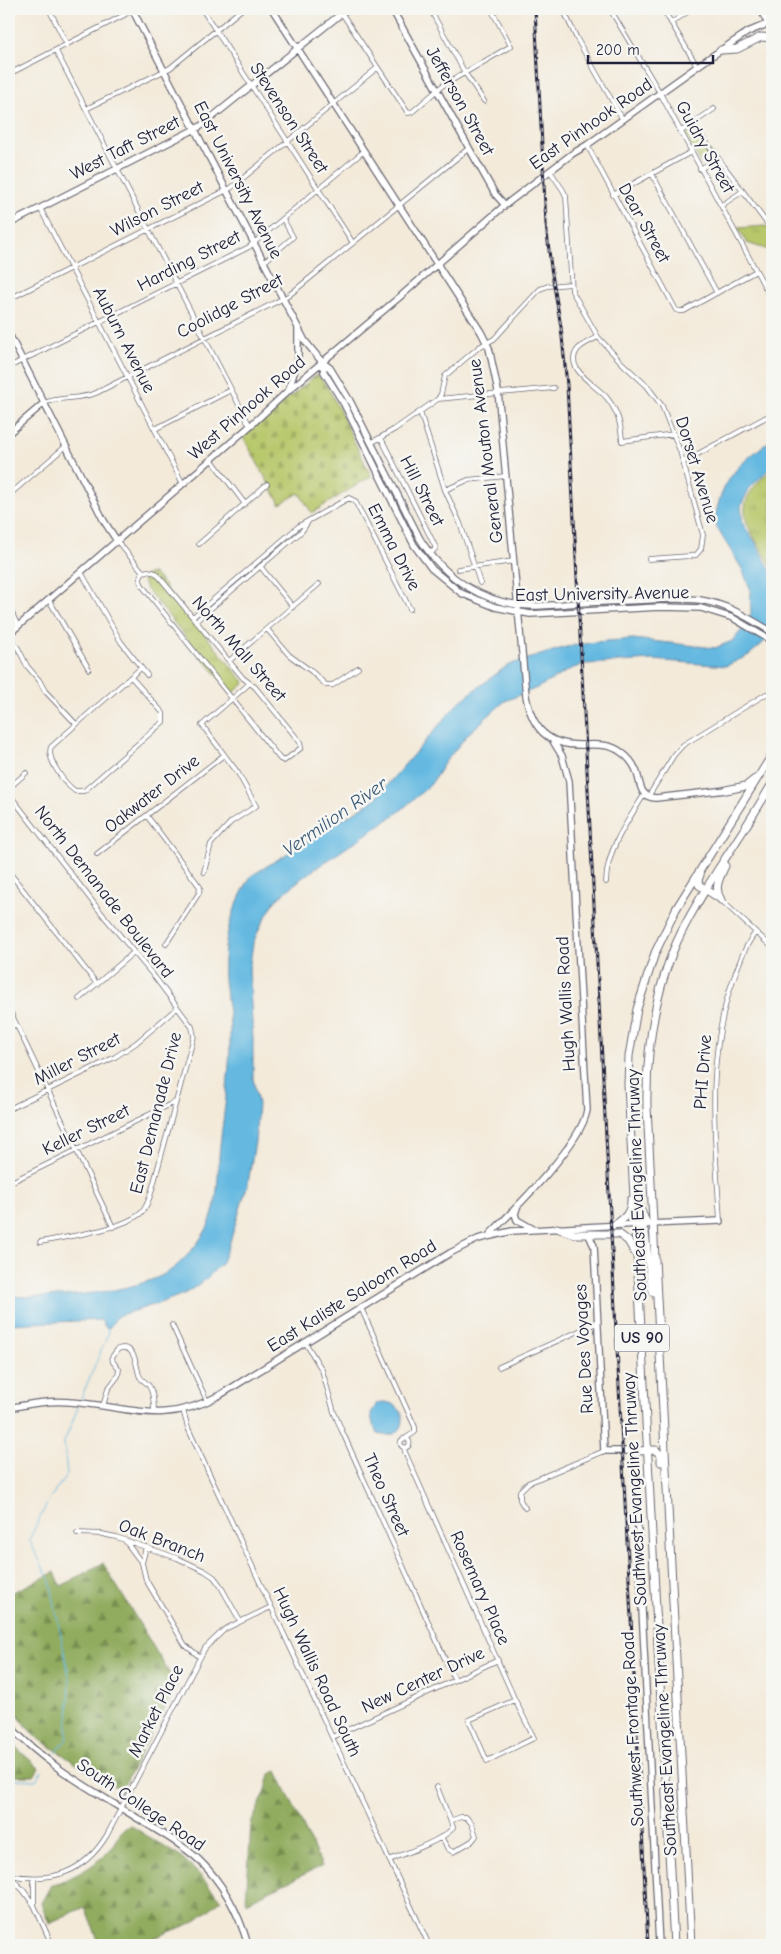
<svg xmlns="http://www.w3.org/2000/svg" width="781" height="1954" font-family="'Comic Neue',sans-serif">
	<defs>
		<pattern id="grass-tufts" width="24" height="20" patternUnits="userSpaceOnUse" patternTransform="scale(1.25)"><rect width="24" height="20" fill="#b7c76a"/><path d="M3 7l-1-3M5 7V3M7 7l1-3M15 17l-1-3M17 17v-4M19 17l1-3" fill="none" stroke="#9dab5d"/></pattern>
		<pattern id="forest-firs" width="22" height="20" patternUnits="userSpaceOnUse" patternTransform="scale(1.25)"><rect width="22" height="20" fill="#91ac5e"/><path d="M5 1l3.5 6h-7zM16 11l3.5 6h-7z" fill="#768c4f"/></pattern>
		<pattern id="cemetery-stones" width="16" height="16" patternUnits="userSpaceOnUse" patternTransform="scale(1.25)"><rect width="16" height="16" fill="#b7c76a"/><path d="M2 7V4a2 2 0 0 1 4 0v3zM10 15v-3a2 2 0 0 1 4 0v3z" fill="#9dab5d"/></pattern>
	</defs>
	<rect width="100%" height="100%" fill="#f6f6f2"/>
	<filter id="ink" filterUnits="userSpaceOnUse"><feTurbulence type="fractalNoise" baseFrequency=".02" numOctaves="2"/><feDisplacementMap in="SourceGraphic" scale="10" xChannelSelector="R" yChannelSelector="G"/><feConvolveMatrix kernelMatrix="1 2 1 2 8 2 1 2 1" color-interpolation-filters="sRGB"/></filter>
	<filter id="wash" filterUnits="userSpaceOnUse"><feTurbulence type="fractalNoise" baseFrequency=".0096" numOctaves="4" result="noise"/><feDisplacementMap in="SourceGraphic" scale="20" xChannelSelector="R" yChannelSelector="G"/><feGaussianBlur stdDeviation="1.12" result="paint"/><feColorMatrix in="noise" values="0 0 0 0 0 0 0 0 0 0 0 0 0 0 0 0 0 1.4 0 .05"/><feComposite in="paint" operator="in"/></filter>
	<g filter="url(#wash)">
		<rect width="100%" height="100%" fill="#f3eada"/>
		<path fill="url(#grass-tufts)" stroke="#6c7452" d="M692 127 714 157 701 164 684 132Z
			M765 226 772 230V251L747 243 738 228Z
			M772 469V567C747 524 726 508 772 469Z
			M147 574H153L158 578 245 683 232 694 145 587 143 579Z"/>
		<path fill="url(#forest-firs)" stroke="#5a674c" d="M103 1563 177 1686 124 1785 118 1787 109 1786 35 1736 18 1716 9 1696V1594L55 1572 61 1586Z
			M9 1741 39 1768 34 1776H12L9 1780Z
			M277 1771 322 1866 246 1902 251 1824 266 1790 270 1774Z
			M130 1825 179 1856 199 1874 221 1900 194 1922 137 1945H100L85 1907 49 1923 41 1903 51 1885C72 1878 93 1868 108 1851 117 1842 117 1832 130 1825Z"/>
		<path fill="url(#cemetery-stones)" stroke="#6c7452" d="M318 375 329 389 371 476 312 513 299 493 280 504 243 437 315 376Z"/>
		<path fill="#65b9e1" stroke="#446e8e" d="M772 439V466L749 489 741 506 743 524 756 543 772 573V629L763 643 749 655 726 666 653 660 585 664 571 669 537 688 505 701 469 733 445 762 431 784 399 812 303 877 275 901 260 927 253 943 249 970 253 1039V1078L258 1104 255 1142 248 1183 229 1245 221 1264 205 1280 186 1293 160 1303 117 1316 110 1327 106 1328 101 1320 9 1324V1296C50 1299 137 1294 171 1270 184 1261 198 1244 206 1230 220 1205 217 1173 220 1145 225 1105 231 1066 230 1025 230 1010 225 995 224 980 222 941 231 910 251 876L374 800 459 702 508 665 566 647 595 642 633 639 715 648 732 641 742 630 751 614 750 588 742 569 714 523C722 477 737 466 772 439Z
			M382 1402C412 1402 409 1443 378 1434L373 1425 371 1414 377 1403Z"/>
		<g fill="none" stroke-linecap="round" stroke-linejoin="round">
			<path stroke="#65b9e1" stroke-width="1" d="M80 1401 108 1334V1328
				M56 1753 67 1738 70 1681 50 1581 29 1540 49 1499 67 1475 64 1442 79 1405
				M9 1786 13 1779 36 1780 42 1771"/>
		</g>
	</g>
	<g filter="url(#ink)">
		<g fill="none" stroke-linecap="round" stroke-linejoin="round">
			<g stroke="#6b6873" stroke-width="5.5">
				<path id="street" d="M49 9 67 45
					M202 9 353 243
					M339 9 408 113 412 112 442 86 511 46 491 9
					M430 9 465 73 484 101
					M563 9 577 39 623 120
					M610 9 660 93 772 300
					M663 9 697 66
					M671 23 692 9
					M56 51 250 426
					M9 74 126 14 132 9
					M86 109 170 68 242 9
					M693 125 766 222 772 228
					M680 132 714 109
					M587 145 676 310 679 311H684L756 271
					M700 169 718 158
					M550 171 563 190 566 196 572 291 598 337 623 364 647 386 662 406 680 451 703 535 701 549 696 555 690 556 649 559
					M652 174 717 293
					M613 195 691 152
					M722 205 743 191
					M40 208 183 484
					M264 262 293 237 283 219
					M9 299 231 188 377 68
					M598 337C592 340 583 344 578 349 562 369 598 386 607 398 618 412 621 424 622 441L674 434
					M9 367 249 247 364 151
					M438 399 554 388
					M44 403C61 396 79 400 96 393L288 296 469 148
					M420 412 445 490 460 523 480 583
					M155 429 231 390
					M381 438 435 546V549L430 554
					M371 443 395 429 438 399 441 394 445 376 479 347 494 339 540 289 548 286 571 284
					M211 459 245 504
					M683 462 772 414
					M445 490 468 480 506 476
					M9 495 66 446
					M772 507 768 522 772 538
					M117 541 143 572
					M199 544 267 484
					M260 566 293 607
					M458 569 514 561
					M148 571 156 573 243 678 255 687 300 742 301 748 284 761 280 759 144 588C140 583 138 577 143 572Z
					M81 572 121 642 147 675
					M49 600 89 669
					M9 607 18 626
					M193 617 299 526 349 498 355 501 410 609
					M196 621 302 531 308 522
					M267 629 289 655 311 671 326 685H333L358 668
					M9 637 18 648 27 666 39 680 45 691 76 724
					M229 661 319 584
					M131 677 163 713V722L84 791H75C65 784 46 759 51 747 81 720 111 694 141 668
					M9 788 26 773
					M9 794 99 910 157 980 192 1027 194 1036 153 1186C151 1194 148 1204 143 1211 127 1229 65 1237 40 1242
					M648 797 674 755 683 745 766 694 772 695
					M147 816 200 887 199 893 166 944
					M97 854 224 755
					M9 872 97 984
					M204 872 211 844 231 822 256 806 238 773 202 725 250 683
					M606 882C607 849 627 822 644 795
					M721 900 772 947
					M79 999 134 952
					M9 1009 113 1227
					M9 1028 16 1024
					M9 1109 115 1057 136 1043 177 1008
					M9 1183 175 1102
					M720 1221C715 1138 705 1060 733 980 739 964 745 945 756 932
					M361 1308 415 1427V1432L406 1438
					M172 1325 207 1401
					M305 1342 322 1370 334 1412 342 1431 445 1659
					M499 1367 597 1323
					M103 1406 108 1389 118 1376 119 1369 113 1362 112 1357 118 1349C135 1343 136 1365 139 1375 141 1381 146 1381 149 1386 154 1393 154 1405 154 1413
					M183 1410 188 1428 200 1454 429 1945
					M400.5 1443a4.5 4.5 0 1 1 9 0a4.5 4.5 0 1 1-9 0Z
					M404 1447 405 1452 515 1700 534 1738 487 1761 469 1720 515 1700
					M525 1508 520 1500V1491L528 1483 604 1451
					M77 1533 102 1534 116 1537 177 1558 205 1571 214 1577 220 1585 240 1621
					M126 1542 141 1562
					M146 1547 142 1563 146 1580 185 1645 200 1657
					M447 1664 455 1680
					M332 1737 498 1660
					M441 1837 448 1849 453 1852 472 1841 476 1836 472 1824 466 1817H461L452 1820
					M389 1860C404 1854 447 1839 453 1827L437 1787
					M9 1875C52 1883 84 1873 107 1835L205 1648 225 1629 271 1607
					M9 1876 23 1890 34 1905 52 1945
					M34 1904V1879"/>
			</g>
			<g stroke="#6b6873" stroke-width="8">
				<path id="secondary" d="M132 9 305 341 322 362 330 368 350 401 420 539C445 579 485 605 533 606 548 606 563 604 578 603 601 602 624 601 647 600 664 599 682 598 700 600 727 604 749 618 772 632
					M272 9 481 332 489 348 498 391 526 696C532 728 547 745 580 745 595 745 609 743 621 752 628 757 633 763 636 770 641 782 638 797 656 798L726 790
					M392 9 469 148 495 194 505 205
					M9 224 201 126 347 9
					M9 334 104 521 117 541
					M322 362 324 372 344 404 414 545 432 569 461 593 495 607 530 614 660 607 701 608 733 618 772 641
					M289 389 298 360V328
					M9 433 44 403
					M9 634 250 426 289 390 402 295 505 205 572 154 587 145 709 58 748 32 772 22
					M517 1208 515 1214 517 1220 533 1229
					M649 1224 720 1221
					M490 1234C515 1209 582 1143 587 1110L569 781 562 756 553 741
					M589 1235 594 1246 604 1451H634L659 1945
					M9 1408C29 1404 50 1400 70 1402 129 1406 161 1427 220 1395L450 1253 478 1239 512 1231 640 1224
					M9 1716 14 1729
					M9 1725C47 1767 98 1793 145 1823 163 1834 183 1845 199 1860 223 1883 239 1914 248 1945"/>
			</g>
			<g stroke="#6b6873" stroke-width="9">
				<path id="highway" d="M761 9 772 29
					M721 50 737 49 761 37 772 38
					M726 790 746 786 755 779
					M700 875 698 880 699 885 719 898
					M721 900C713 888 720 877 725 866
					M637 1202 647 1224
					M640 1224 645 1233 652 1292
					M614 1225C625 1219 631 1212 631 1200
					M557 1228 574 1234H619L628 1241 637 1256
					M634 1451 656 1450 661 1456V1462
					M674 1945 628 1085 629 1056 637 1009 655 953 676 909 772 755
					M691 1945 647 1107C646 1053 653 1001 673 951 685 922 701 897 717 871 736 842 754 814 772 784"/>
			</g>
			<use href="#street" stroke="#fff" stroke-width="4"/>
			<use href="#secondary" stroke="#fff" stroke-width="5.5"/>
			<use href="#highway" stroke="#fff" stroke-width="7"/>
			<g stroke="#22223b" stroke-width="3">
				<path id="rail" d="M535 9 546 224 551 268 561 327 567 385 648 1945"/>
			</g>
			<use href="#rail" stroke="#f6f6f2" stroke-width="1" stroke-dasharray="4" stroke-linecap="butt"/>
		</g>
	</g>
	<g text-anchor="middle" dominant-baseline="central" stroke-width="5" stroke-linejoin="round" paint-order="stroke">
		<rect fill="#f6f6f2" stroke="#626272" stroke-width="1" x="614.5" y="1324.5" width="55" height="27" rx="4"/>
		<g font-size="16" font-weight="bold" fill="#22223b">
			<text x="642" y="1338">US 90</text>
		</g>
		<g font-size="18" fill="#22223b" stroke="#f6f6f2">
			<text transform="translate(460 101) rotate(61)">Jefferson Street</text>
			<text transform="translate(289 118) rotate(57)">Stevenson Street</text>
			<text transform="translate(591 124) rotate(-35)">East Pinhook Road</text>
			<text transform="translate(705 147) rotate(61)">Guidry Street</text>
			<text transform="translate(125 148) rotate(-27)">West Taft Street</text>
			<text transform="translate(238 180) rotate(63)">East University Avenue</text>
			<text transform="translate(157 209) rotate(-27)">Wilson Street</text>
			<text transform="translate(644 223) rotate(61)">Dear Street</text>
			<text transform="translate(189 261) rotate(-27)">Harding Street</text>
			<text transform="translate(230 306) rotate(-28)">Coolidge Street</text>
			<text transform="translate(124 340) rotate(63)">Auburn Avenue</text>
			<text transform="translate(247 408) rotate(-41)">West Pinhook Road</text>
			<text transform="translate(486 451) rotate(-97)">General Mouton Avenue</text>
			<text transform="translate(697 470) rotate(73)">Dorset Avenue</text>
			<text transform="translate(422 491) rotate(63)">Hill Street</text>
			<text transform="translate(394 547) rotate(63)">Emma Drive</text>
			<text transform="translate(602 594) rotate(-1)">East University Avenue</text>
			<text transform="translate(239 649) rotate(49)">North Mall Street</text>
			<text transform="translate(152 794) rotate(-38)">Oakwater Drive</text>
			<text transform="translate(104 892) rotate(52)">North Demanade Boulevard</text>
			<text transform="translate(566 1004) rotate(-93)">Hugh Wallis Road</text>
			<text transform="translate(77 1059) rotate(-27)">Miller Street</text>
			<text transform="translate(703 1072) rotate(-86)">PHI Drive</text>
			<text transform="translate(156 1113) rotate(-76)">East Demanade Drive</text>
			<text transform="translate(86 1130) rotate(-26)">Keller Street</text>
			<text transform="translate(637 1185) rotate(-92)">Southeast Evangeline Thruway</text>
			<text transform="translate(352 1296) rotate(-32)">East Kaliste Saloom Road</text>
			<text transform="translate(584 1349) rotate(-93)">Rue Des Voyages</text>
			<text transform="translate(635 1489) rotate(-93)">Southwest Evangeline Thruway</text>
			<text transform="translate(386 1495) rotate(66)">Theo Street</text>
			<text transform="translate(162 1541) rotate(21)">Oak Branch</text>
			<text transform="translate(480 1588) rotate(66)">Rosemary Place</text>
			<text transform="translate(317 1672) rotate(65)">Hugh Wallis Road South</text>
			<text transform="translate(423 1680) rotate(-25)">New Center Drive</text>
			<text transform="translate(156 1711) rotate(-63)">Market Place</text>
			<text transform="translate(633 1729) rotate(-93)">Southwest Frontage Road</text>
			<text transform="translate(665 1740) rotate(-93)">Southeast Evangeline Thruway</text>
			<text transform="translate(141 1805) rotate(34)">South College Road</text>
		</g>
		<g font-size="19" font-style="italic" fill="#395775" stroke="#f6f6f2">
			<text transform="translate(335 817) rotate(-35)">Vermilion River</text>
		</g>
	</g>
	<rect width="781" height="1954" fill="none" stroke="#f6f6f2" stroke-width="30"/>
	<path d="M588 55v8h125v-8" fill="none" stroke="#22223b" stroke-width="2.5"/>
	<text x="596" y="55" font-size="15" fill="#22223b" stroke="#f6f6f2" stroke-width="4" paint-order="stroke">200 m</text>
</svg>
